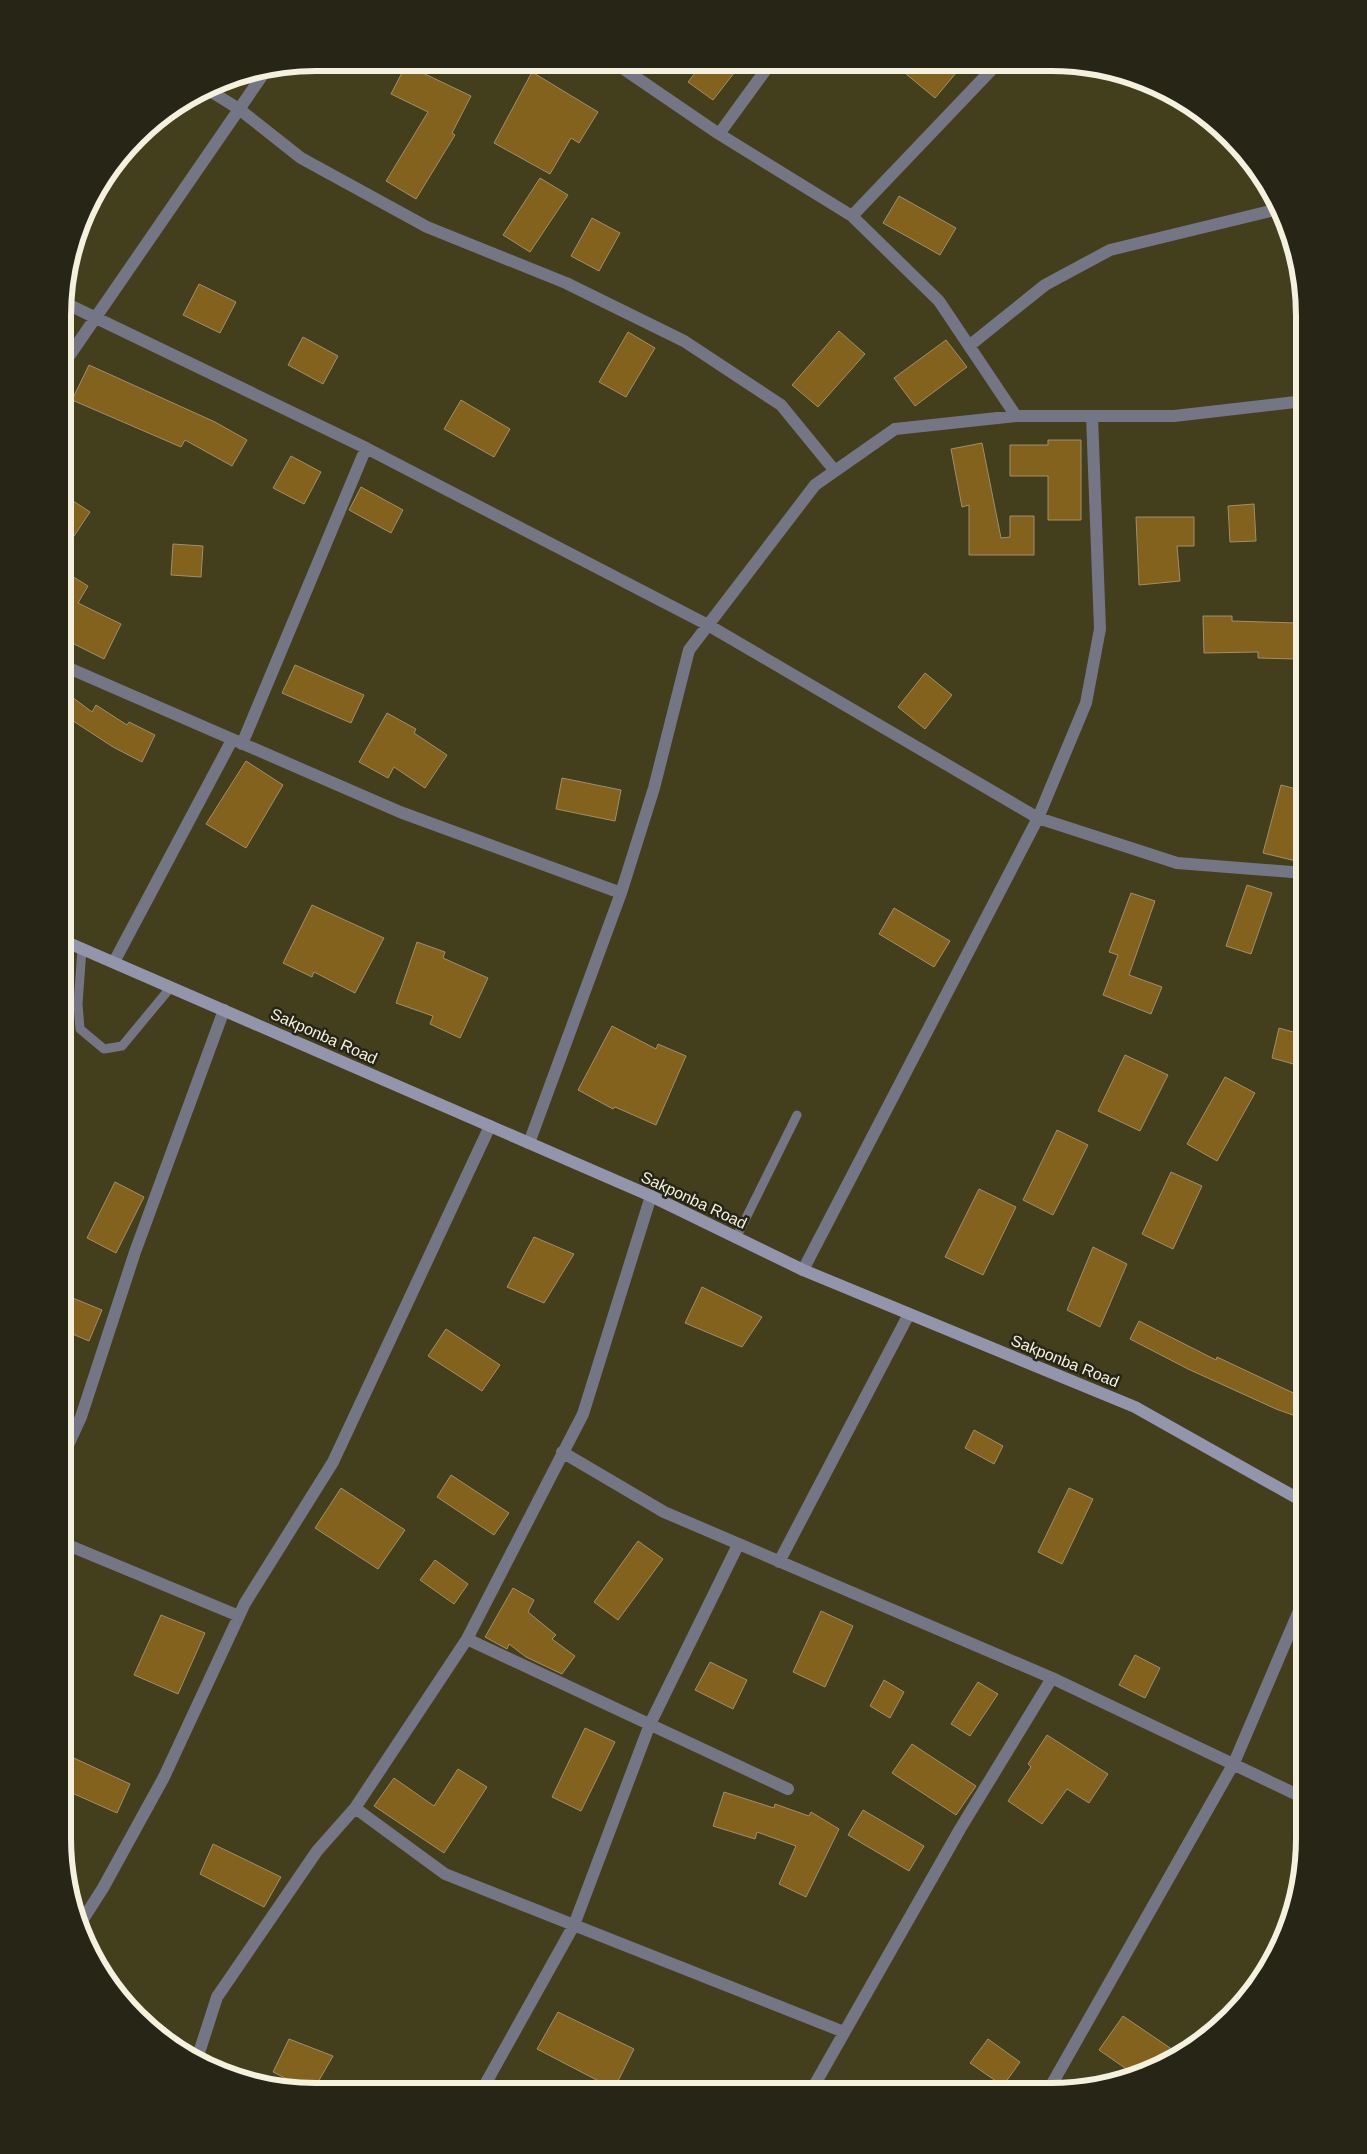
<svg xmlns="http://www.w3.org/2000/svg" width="1367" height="2154" font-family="Helvetica,sans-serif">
	<rect width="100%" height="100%" fill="#433e1c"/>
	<path fill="#82621c" stroke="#a18e6c" d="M702 64H741L713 100 688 82Z
		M894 64H945L956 73 935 98Z
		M406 65 471 96 452 133 455 135 416 199 386 181 428 112 391 94Z
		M532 72 598 112 579 143 571 138 550 174 494 143Z
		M540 178 568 195 530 252 503 235Z
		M899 196 956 228 940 255 883 223Z
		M592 218 620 233 599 271 571 256Z
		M199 284 236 302 220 333 183 315Z
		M839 331 865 354 818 407 792 385Z
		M628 332 655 348 626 397 599 382Z
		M303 337 338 356 323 384 288 365Z
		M946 340 967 367 915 406 894 378Z
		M89 365 215 422 247 440 232 466 185 440 181 447 72 400Z
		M461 400 510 429 494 457 444 429Z
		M1048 440H1081V520H1048V476H1010V445H1048Z
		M982 443 1001 538 1010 537V516H1034V555H969V505L962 507 951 449Z
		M291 456 321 472 304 504 273 488Z
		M361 487 403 510 391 533 349 510Z
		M64 495 90 512 64 551Z
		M1254 504 1256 541 1230 542 1228 506Z
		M1136 517H1194V546H1177L1180 581 1139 585Z
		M173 544 203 546 201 577 171 575Z
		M64 571 88 586 78 603 121 624 104 659 64 639Z
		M1203 616H1232V621L1297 623 1296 659 1258 658V652L1204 653Z
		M295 665 364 695 351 723 282 693Z
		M925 673 952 695 925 729 898 707Z
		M64 691 92 712 96 705 127 725 129 722 155 735 142 762 113 747 64 715Z
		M387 713 416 729 414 733 447 755 425 788 394 767 388 778 359 762Z
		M246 761 283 785 246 848 206 824Z
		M562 778 621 790 615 821 556 809Z
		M1281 785 1304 791V829L1296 861 1263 853Z
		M1247 885 1272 893 1251 954 1226 946Z
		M1131 893 1155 901 1129 975 1162 987 1151 1014 1103 995 1118 955 1109 952Z
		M312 905 384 938 355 993 314 972 312 977 283 963Z
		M894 908 950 941 934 967 879 934Z
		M417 942 445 952 443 958 488 978 460 1038 430 1024 433 1016 396 1003Z
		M612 1026 656 1049 658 1044 686 1056 656 1125 615 1107 613 1109 578 1090Z
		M1279 1028 1304 1035V1067L1272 1058Z
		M1125 1055 1168 1075 1140 1131 1098 1111Z
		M1225 1077 1255 1093 1217 1161 1187 1144Z
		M1057 1130 1088 1145 1053 1215 1023 1200Z
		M1171 1172 1202 1186 1173 1249 1142 1234Z
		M115 1182 144 1197 116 1253 87 1238Z
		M979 1189 1016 1207 983 1275 945 1257Z
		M534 1237 574 1254 544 1303 507 1287Z
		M1093 1247 1127 1264 1100 1327 1067 1310Z
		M702 1287 762 1317 742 1347 685 1323Z
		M63 1294 102 1310 89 1341 63 1330Z
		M1139 1321 1216 1360 1217 1357 1304 1398V1419L1276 1409 1188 1369 1130 1339Z
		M446 1329 500 1365 482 1391 428 1356Z
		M974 1430 1003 1446 994 1464 965 1448Z
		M451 1475 509 1513 494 1535 437 1497Z
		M341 1488 405 1530 378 1569 315 1528Z
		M1069 1488 1093 1499 1062 1564 1038 1552Z
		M638 1541 663 1559 618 1620 594 1602Z
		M435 1560 468 1584 454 1604 420 1580Z
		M513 1588 534 1600 528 1612 556 1635 552 1639 575 1656 562 1674 526 1657 509 1644 507 1649 485 1637Z
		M821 1611 853 1626 825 1687 793 1672Z
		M161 1615 205 1633 178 1694 134 1675Z
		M1135 1655 1160 1668 1145 1698 1119 1685Z
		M710 1662 747 1680 733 1709 695 1690Z
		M884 1680 904 1692 890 1718 870 1706Z
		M978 1682 998 1694 970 1736 951 1724Z
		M585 1728 615 1742 581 1811 552 1797Z
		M1047 1735 1108 1774 1089 1803 1067 1789 1042 1824 1008 1801 1031 1767 1028 1764Z
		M912 1744 976 1786 956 1815 892 1773Z
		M63 1753 130 1784 117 1813 63 1789Z
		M458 1769 487 1787 444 1853 374 1806 394 1778 434 1806Z
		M724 1792 774 1808 775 1804 809 1816 811 1812 839 1829 806 1897 779 1884 796 1846 757 1832 755 1839 713 1826Z
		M863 1810 924 1846 909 1871 848 1835Z
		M213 1844 281 1877 264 1907 200 1874Z
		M558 2012 634 2049 614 2089 537 2049Z
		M1123 2016 1179 2054 1148 2072 1135 2075 1099 2050Z
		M289 2039 333 2056 314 2089H307L273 2072Z
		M988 2039 1020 2062 1003 2086 970 2063Z"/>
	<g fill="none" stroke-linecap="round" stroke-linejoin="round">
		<path stroke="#757685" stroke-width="9" d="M82 949 78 1004 80 1029 104 1049 122 1046 171 987
			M736 1238 797 1115"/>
		<path stroke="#757685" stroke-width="12" d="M615 63 719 134 852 216 939 301 1016 416
			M207 89 239 109 301 158 427 227 566 283 684 341 781 405 835 471
			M719 134 770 64
			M852 216 997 64
			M65 303 366 448 708 625 1038 818 1177 863 1304 873
			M969 346 1045 285 1110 250 1279 209
			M65 362 264 73
			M64 666 400 812 621 893
			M242 744 366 448
			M114 962 232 740
			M529 1143 621 893 654 788 689 650 815 485 895 429 1016 416H1174L1304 401
			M803 1270 1038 818 1086 703 1100 629 1092 416
			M562 1452 664 1512 1052 1678 1304 1798
			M63 1456 81 1417 135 1252 224 1010
			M63 1543 239 1616
			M779 1562 909 1314
			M467 1639 788 1789
			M355 1808 445 1874 844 2032
			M80 1924 103 1888 164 1777 245 1603 333 1462 490 1126
			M197 2059 217 1997 317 1851 355 1808 467 1639 583 1414 651 1196
			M482 2090 574 1925 650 1724 738 1545
			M811 2091 960 1829 1052 1678
			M1048 2091 1234 1763 1304 1599"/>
		<path stroke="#9395ad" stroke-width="12" d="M64 941 651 1196 803 1270 1135 1407 1304 1502"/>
	</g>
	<g text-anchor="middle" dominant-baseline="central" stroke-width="5" stroke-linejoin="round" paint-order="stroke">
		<g font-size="16" fill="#f4f2de" stroke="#272516">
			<text transform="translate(324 1036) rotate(24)">Sakponba Road</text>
			<text transform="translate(694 1200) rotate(25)">Sakponba Road</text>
			<text transform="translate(1065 1361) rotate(22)">Sakponba Road</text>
		</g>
	</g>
	<path d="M0 0H1367V2154H0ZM316 71H1051A245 245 0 0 1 1296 316V1838A245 245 0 0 1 1051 2083H316A245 245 0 0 1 71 1838V316A245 245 0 0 1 316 71Z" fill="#272516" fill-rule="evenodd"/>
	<path fill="none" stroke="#f4f2de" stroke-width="6" d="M316 71H1051A245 245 0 0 1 1296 316V1838A245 245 0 0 1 1051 2083H316A245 245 0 0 1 71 1838V316A245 245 0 0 1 316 71Z"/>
</svg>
